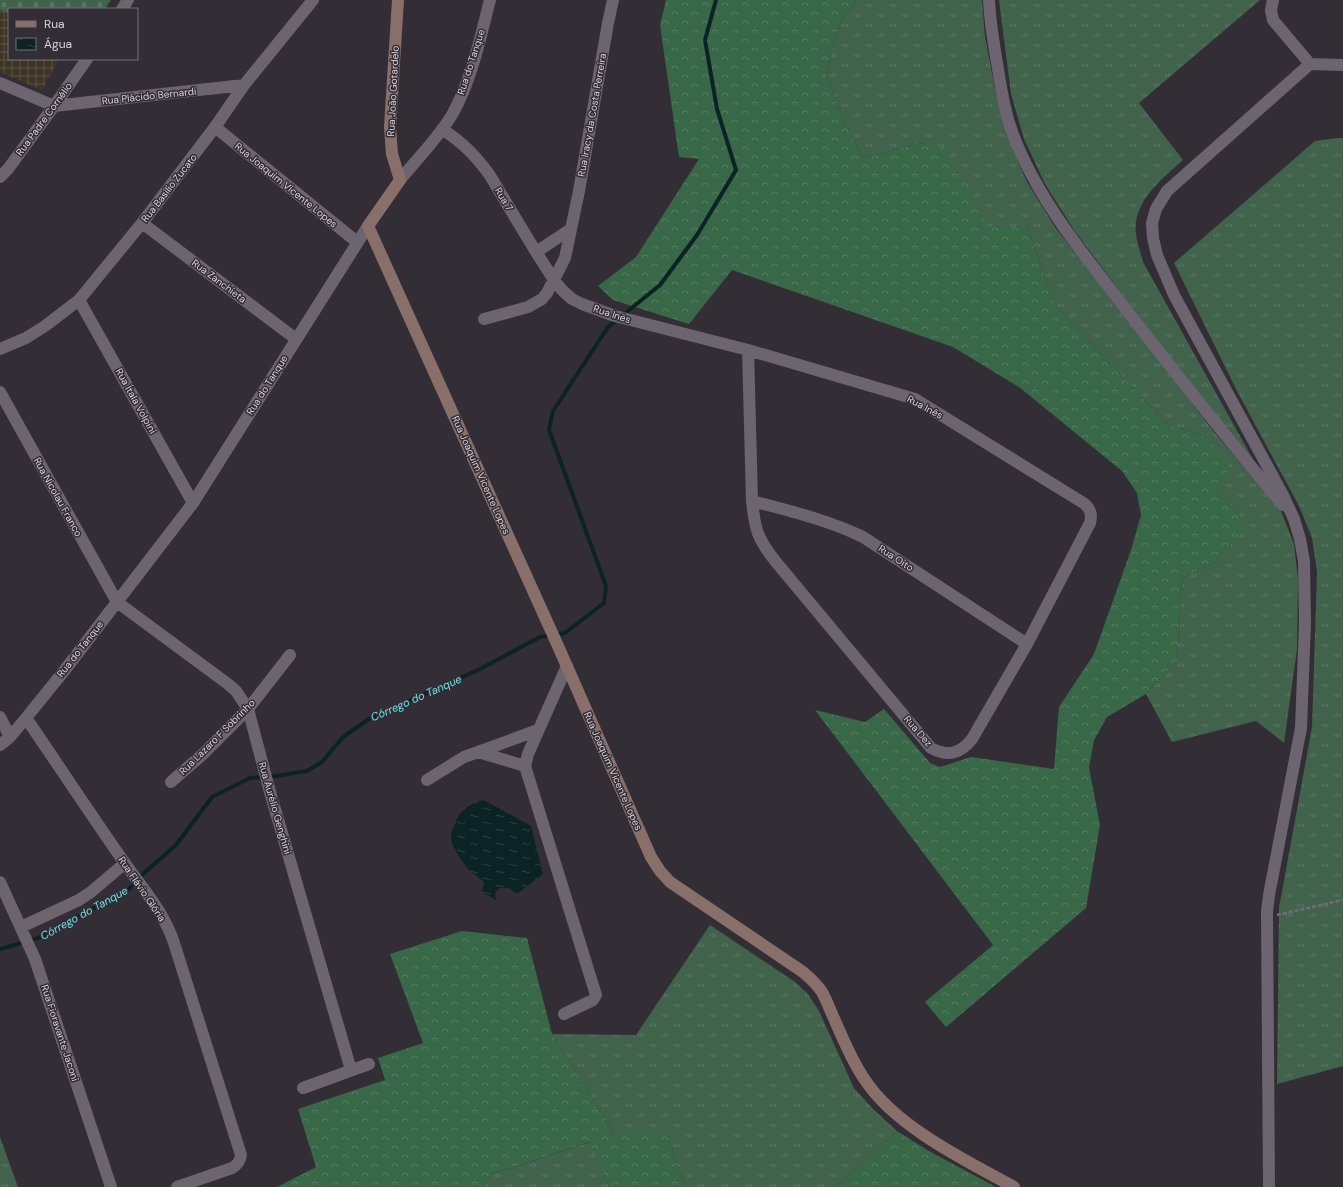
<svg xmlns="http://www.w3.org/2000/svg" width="1343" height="1187" font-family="'DM Sans',sans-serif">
	<defs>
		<pattern id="industrial-grid" width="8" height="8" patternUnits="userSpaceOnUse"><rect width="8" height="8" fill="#3e3625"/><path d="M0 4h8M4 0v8" fill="none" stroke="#595244"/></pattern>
		<pattern id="grass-tufts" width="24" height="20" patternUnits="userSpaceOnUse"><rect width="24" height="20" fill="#41624b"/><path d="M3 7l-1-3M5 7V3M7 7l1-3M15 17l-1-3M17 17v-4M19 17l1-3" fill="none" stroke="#5c7864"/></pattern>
		<pattern id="forest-crowns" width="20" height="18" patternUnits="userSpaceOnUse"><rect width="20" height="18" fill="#386848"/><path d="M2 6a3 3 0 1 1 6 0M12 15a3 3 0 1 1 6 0" fill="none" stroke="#547d62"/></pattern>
		<pattern id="cemetery-stones" width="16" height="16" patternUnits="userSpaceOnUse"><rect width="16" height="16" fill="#41624b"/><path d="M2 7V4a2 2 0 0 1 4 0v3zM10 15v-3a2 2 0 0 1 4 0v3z" fill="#5c7864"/></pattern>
		<pattern id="water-ripples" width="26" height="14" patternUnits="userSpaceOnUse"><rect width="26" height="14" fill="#0b2325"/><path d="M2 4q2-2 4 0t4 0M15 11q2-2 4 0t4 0" fill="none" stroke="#2e4244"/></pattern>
	</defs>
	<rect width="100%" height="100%" fill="#332d35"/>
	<path fill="url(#industrial-grid)" d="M0 10 9 14V59H59L42 90 0 72Z"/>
	<path fill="url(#grass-tufts)" d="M857 0H982L985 37 996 94 1008 138 1026 180 1055 227 1215 433 1281 511 1294 544 1298 579 1297 649 1284 743 1256 721 1172 742 1146 694 1177 661 1182 578 1219 561 1240 517 1220 491 1209 438 1167 424 1056 306 1027 227 988 228 943 148 922 143 863 158 841 113 826 74 840 23Z
		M999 0H1260L1139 103 1183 160C1161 180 1132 202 1136 234 1137 243 1141 253 1143 262L1255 463 1194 391 1074 230 1045 184 1024 139 1011 94Z
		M1337 138H1343V1066L1277 1084 1279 908 1312 727 1317 572 1312 538 1299 506 1238 393 1174 263 1315 141Z
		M710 925 795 982 808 994 819 1011 854 1088 873 1109 897 1131 836 1187H685L667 1133H614L552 1034 636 1035Z
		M0 1137 18 1187H0Z
		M591 1142 609 1187H483L492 1174Z"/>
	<path fill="url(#forest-crowns)" d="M666 0H857L840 23 826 74 841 113 863 158 922 143 943 147 988 227H1027L1056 306 1167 424 1209 438 1229 465 1220 491 1240 517 1242 531 1219 561 1182 578 1177 661 1146 694 1107 717 1094 740 1089 768 1100 825 1086 908 946 1027 925 1002 993 945 815 710 865 722 884 709 930 763 940 767 971 757 1054 769 1059 707 1094 654 1131 550 1141 515 1137 493 1122 471 1019 387 953 347 732 270 689 324 613 300 598 286 636 257 699 159 679 157 660 25Z
		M462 931 527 938 552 1034 614 1133H667L685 1187H609L590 1142 492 1174 483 1187H277L316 1167 298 1109 385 1080 378 1058 423 1043 390 954Z
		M897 1131 927 1150 996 1187H836Z"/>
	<path fill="url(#cemetery-stones)" d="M0 0H111L105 9H9V14L0 10Z"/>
	<path fill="url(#water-ripples)" d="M484 800 531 826 543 874 517 894 509 888H500L495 893 496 900 482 892 484 883C480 877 473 874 468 869 463 863 450 844 451 837 451 832 454 826 456 822 459 810 473 802 484 800Z"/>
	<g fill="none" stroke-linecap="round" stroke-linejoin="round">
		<path stroke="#0b2325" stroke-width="4" d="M623 315 660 285 697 235 736 170 717 109 705 40 716 0
			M0 949 38 938 128 890 144 873 176 845 212 797 250 778 276 776 307 771 322 762 343 737 369 719 480 669 540 637 565 633 604 603 606 586 549 430 553 411 608 327 618 319"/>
		<path stroke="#726e74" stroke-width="2.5" stroke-dasharray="4 2" stroke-linecap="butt" d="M1277 915 1343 900"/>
		<path stroke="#6c656f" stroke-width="12" d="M989 0C990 23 994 46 998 69 1002 94 1006 119 1016 142 1040 201 1083 254 1122 304 1174 372 1228 439 1283 505
			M1273 0 1271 10 1273 20 1310 64
			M122 9 128 0
			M1310 64 1343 65
			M0 83 54 106 244 85
			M215 127 357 242
			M442 129C463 143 474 154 489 174L536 252 554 280 562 290 572 299 582 304 615 316 748 350 915 399 1085 504C1091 510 1092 515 1090 523L1027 644 972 739C960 754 948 757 931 748L776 562C757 538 755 530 752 501L748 350
			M0 177 8 169 54 106 87 59
			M400 180C416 160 441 135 453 113 472 79 480 38 490 0
			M142 223 296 339
			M536 252 571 229
			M79 300 193 503
			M484 319 528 307 542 299 547 293 565 258 579 191 608 23 613 0
			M0 349 26 338 45 326 79 300 142 223 215 127 244 85 313 0
			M0 392 117 602 228 684 236 691 248 709 270 792 351 1070
			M752 501C790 511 828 520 863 537L1027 644
			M0 717 10 737
			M26 718C59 766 91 815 124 862 142 888 164 912 174 943L241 1155C240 1162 237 1165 232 1168L177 1187
			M0 745 10 737 26 718 64 671 193 503 368 226
			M478 752 538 730
			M427 780 464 757 478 752 525 766
			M171 782 203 754 248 709 290 655
			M0 882 35 959 111 1187
			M21 927 79 900 91 892 125 863
			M564 1014 593 1000 596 995 525 766 528 754 567 666
			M303 1088 369 1064
			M1269 1187 1267 912 1269 895 1301 728 1305 623 1304 561 1300 539 1294 519 1283 495 1174 295 1157 255 1153 238 1152 223 1156 209 1167 191 1310 64"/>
		<path stroke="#896f6a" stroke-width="12" d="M398 0 390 127 392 154 400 180 368 226 558 646 651 857 660 871 670 882 803 972C810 978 817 984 822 992 826 999 829 1007 832 1014 842 1036 851 1060 865 1080 896 1127 965 1160 1014 1187"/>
	</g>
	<g text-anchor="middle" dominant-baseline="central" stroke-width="3" stroke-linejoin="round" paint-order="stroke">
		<g font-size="10" fill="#d8d5da" stroke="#332d35">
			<text transform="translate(471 62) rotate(-72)">Rua do Tanque</text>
			<text transform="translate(393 91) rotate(-87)">Rua João Gotardelo</text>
			<text transform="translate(149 96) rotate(-6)">Rua Plácido Bernardi</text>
			<text transform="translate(592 115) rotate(-80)">Rua Iracy da Costa Perreira</text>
			<text transform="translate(44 119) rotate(-54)">Rua Padre Cornélio</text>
			<text transform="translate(286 185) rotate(39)">Rua Joaquim Vicente Lopes</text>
			<text transform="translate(169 188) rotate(-52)">Rua Basílio Zucato</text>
			<text transform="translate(504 199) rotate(59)">Rua 7</text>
			<text transform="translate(219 281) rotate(37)">Rua Zanchieta</text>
			<text transform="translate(612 314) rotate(18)">Rua Inês</text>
			<text transform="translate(267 385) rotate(-58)">Rua do Tanque</text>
			<text transform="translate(136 401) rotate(61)">Rua Ítala Volpini</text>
			<text transform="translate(925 407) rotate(28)">Rua Inês</text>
			<text transform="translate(481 475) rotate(66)">Rua Joaquim Vicente Lopes</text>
			<text transform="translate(58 497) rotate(61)">Rua Nicolau Franco</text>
			<text transform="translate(896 558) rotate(33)">Rua Oito</text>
			<text transform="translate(80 649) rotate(-52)">Rua do Tanque</text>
			<text transform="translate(918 731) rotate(49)">Rua Dez</text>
			<text transform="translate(217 737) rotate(-45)">Rua Lazaro F Sobrinho</text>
			<text transform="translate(613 771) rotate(66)">Rua Joaquim Vicente Lopes</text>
			<text transform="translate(275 808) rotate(74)">Rua Aurélio Genghini</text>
			<text transform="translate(142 889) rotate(56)">Rua Flávio Glória</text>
			<text transform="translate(60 1033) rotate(72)">Rua Fioravante Jaconi</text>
		</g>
		<g font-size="11" font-style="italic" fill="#6de0e6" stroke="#332d35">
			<text transform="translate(416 698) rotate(-24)">Córrego do Tanque</text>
			<text transform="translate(84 913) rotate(-29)">Córrego do Tanque</text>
		</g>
	</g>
	<rect x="8" y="8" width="130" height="52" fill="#332d35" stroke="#757077"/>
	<rect x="16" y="21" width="20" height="6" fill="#896f6a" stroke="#757077"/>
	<text x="44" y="28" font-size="12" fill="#d8d5da">Rua</text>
	<rect x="16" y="38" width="20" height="12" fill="url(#water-ripples)" stroke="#757077"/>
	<text x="44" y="48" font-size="12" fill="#d8d5da">Água</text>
</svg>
